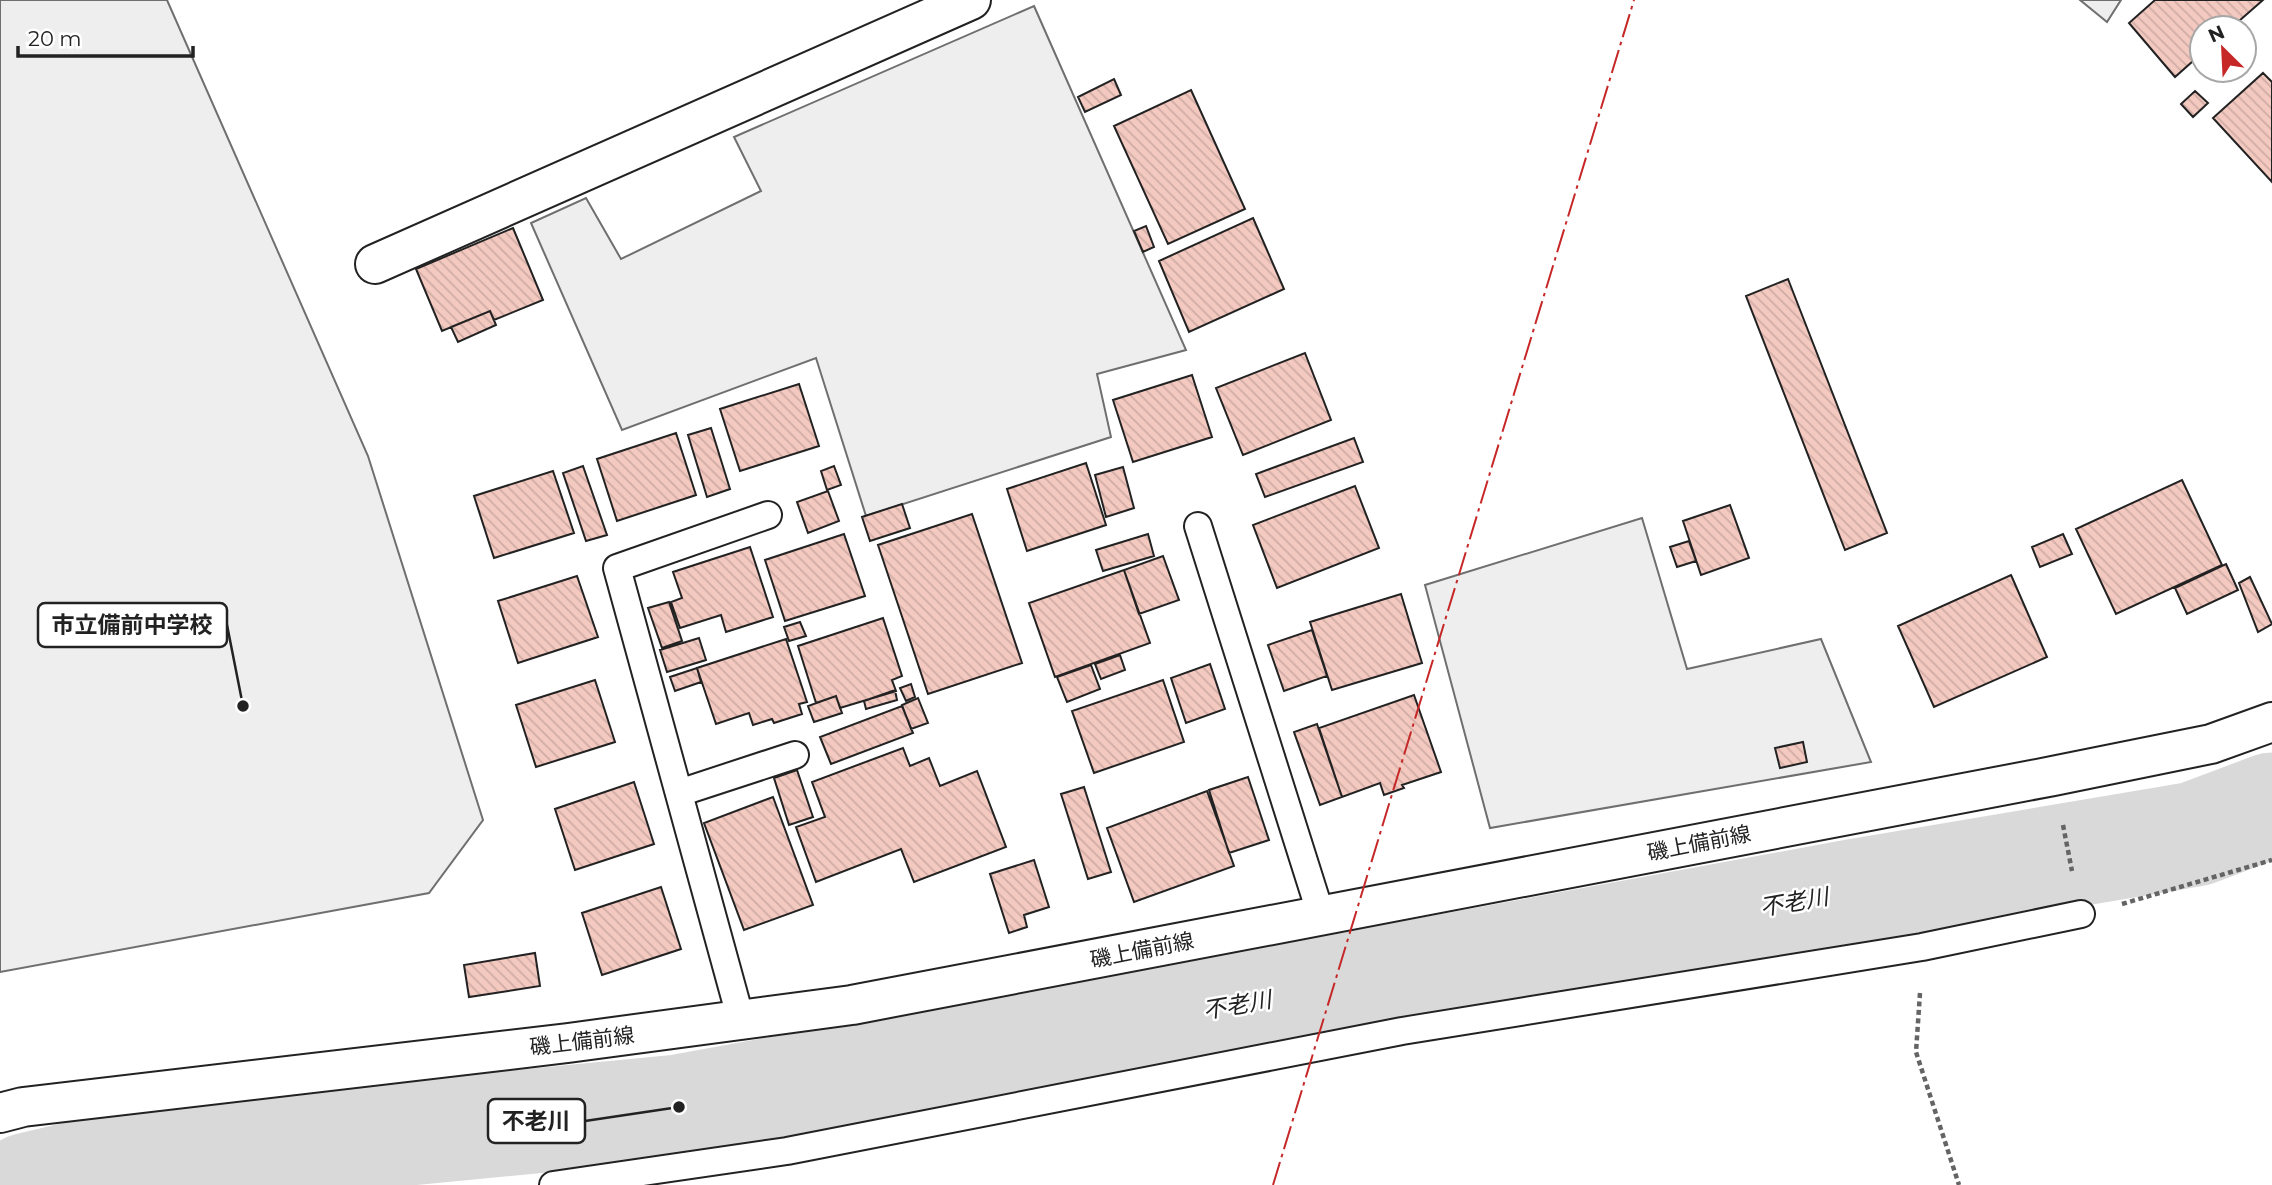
<svg xmlns="http://www.w3.org/2000/svg" width="2272" height="1185" font-family="Montserrat,'Noto Sans JP',sans-serif">
	<defs>
		<pattern id="building-back-hatch" width="6" height="6" patternUnits="userSpaceOnUse" patternTransform="scale(1.75)"><rect width="6" height="6" fill="#f3c9c0"/><path d="M-1 5l2 2M0 0l6 6M5-1l2 2" fill="none" stroke="#d0aca5"/></pattern>
	</defs>
	<rect width="100%" height="100%" fill="#fff"/>
	<path fill="#eee" stroke="#6f6f6f" stroke-width="2" d="M0 0H167L368 456 483 820 429 893 0 972Z
		M2080 0H2121L2107 22Z
		M1034 6 1186 350 1097 374 1111 437 866 516 816 358 622 430 531 223 586 198 621 259 761 191 734 137Z
		M1642 518 1687 669 1821 639 1871 762 1490 828 1425 585Z"/>
	<g fill="none" stroke-linecap="round" stroke-linejoin="round">
		<path stroke="#d9d9d9" stroke-width="105" d="M28 1185 139 1159 679 1107 1852 892 2195 834 2272 805"/>
	</g>
	<path fill="url(#building-back-hatch)" stroke="#222" stroke-width="2" d="M2155 0H2263L2231 28H2202V53L2175 77 2129 23Z
		M2263 73 2272 82V182L2213 118Z
		M1114 79 1121 95 1085 112 1078 97Z
		M1191 90 1245 209 1168 244 1114 126Z
		M2195 91 2208 103 2193 117 2181 104Z
		M1253 218 1284 289 1189 332 1159 261Z
		M1146 226 1154 247 1143 252 1134 231Z
		M513 228 543 300 494 320 490 311 442 331 416 269Z
		M1788 279 1887 533 1845 550 1746 296Z
		M490 311 496 325 458 342 451 327Z
		M1305 353 1331 420 1243 455 1216 388Z
		M1192 375 1212 437 1133 462 1113 400Z
		M799 384 819 446 740 471 720 409Z
		M711 428 730 489 707 497 688 435Z
		M676 433 696 495 617 521 597 459Z
		M1354 438 1363 462 1265 497 1256 474Z
		M1086 463 1106 525 1027 551 1007 489Z
		M583 466 607 535 586 541 563 473Z
		M834 466 841 485 827 490 821 471Z
		M1123 467 1134 508 1106 517 1095 475Z
		M553 471 574 533 494 558 474 496Z
		M2182 480 2222 565 2116 614 2076 529Z
		M1355 486 1379 548 1277 588 1253 525Z
		M828 491 839 521 808 533 797 502Z
		M902 504 910 528 870 541 862 517Z
		M1730 505 1749 558 1701 575 1683 521Z
		M972 514 1022 663 928 694 878 545Z
		M844 534 865 596 785 621 765 560Z
		M1148 534 1154 556 1103 571 1096 550Z
		M2063 534 2072 554 2040 567 2032 547Z
		M1689 541 1696 561 1677 567 1670 547Z
		M750 547 773 617 726 632 721 615 680 628 671 602 682 598 673 572Z
		M1163 556 1179 600 1139 614 1124 570Z
		M2226 564 2238 590 2187 614 2175 588Z
		M1124 570 1150 643 1055 677 1029 603Z
		M2011 575 2047 657 1934 707 1898 626Z
		M577 576 598 637 518 663 498 601Z
		M2250 577 2272 624 2258 632 2239 583Z
		M1401 594 1422 663 1332 690 1310 622Z
		M669 602 682 641 662 648 648 608Z
		M883 618 902 676 892 680 896 691 840 708 836 696 816 703 798 646Z
		M800 622 806 636 789 641 784 627Z
		M1312 630 1327 676 1284 691 1268 645Z
		M699 638 706 660 667 672 660 650Z
		M786 639 807 702 799 704 802 714 774 723 772 719 753 725 749 713 716 724 697 668Z
		M1120 655 1125 670 1101 679 1095 664Z
		M1210 664 1225 709 1186 723 1171 678Z
		M1091 665 1100 689 1067 702 1057 677Z
		M697 668 701 682 675 691 670 677Z
		M595 680 615 742 536 767 516 705Z
		M1163 680 1184 742 1094 773 1072 711Z
		M911 684 915 697 906 701 900 688Z
		M895 690 897 700 866 709 864 701Z
		M1414 695 1441 772 1402 785 1404 788 1384 795 1380 783 1342 797 1319 728Z
		M836 696 842 713 814 722 808 706Z
		M918 698 928 723 911 729 902 705Z
		M902 706 913 733 831 764 820 737Z
		M1317 724 1342 797 1320 805 1294 732Z
		M1803 742 1807 762 1780 768 1775 748Z
		M903 748 910 766 929 758 940 786 977 771 1006 847 914 882 901 849 816 882 796 827 825 817 812 782Z
		M797 770 813 817 789 825 774 778Z
		M1248 777 1269 840 1229 853 1209 790Z
		M634 782 654 844 575 870 555 809Z
		M1084 787 1111 872 1088 879 1061 794Z
		M1207 791 1234 866 1134 902 1107 828Z
		M773 797 813 905 744 930 704 823Z
		M1034 860 1049 907 1024 915 1027 927 1009 933 990 874Z
		M661 887 681 949 602 975 582 913Z
		M535 953 540 986 469 997 464 965Z"/>
	<g fill="none" stroke-linecap="round" stroke-linejoin="round">
		<g stroke="#222" stroke-width="30">
			<path id="service" d="M1198 526 1321 915
				M679 793 795 755
				M741 1020 617 568 768 515
				M553 1185 787 1151 1402 1031 1922 947 2081 914"/>
		</g>
		<g stroke="#222" stroke-width="42">
			<path id="minor" d="M375 264 971 0"/>
		</g>
		<g stroke="#222" stroke-width="42">
			<path id="secondary" d="M0 1113 23 1107 568 1043 852 1005 2053 776 2211 744 2272 722"/>
		</g>
		<path stroke="#646464" stroke-width="4.5" stroke-dasharray="5 3.5" stroke-linecap="butt" d="M2063 825 2072 871
			M2122 904 2272 860
			M1920 993 1916 1052 1959 1185"/>
		<use href="#service" stroke="#fff" stroke-width="26"/>
		<use href="#minor" stroke="#fff" stroke-width="38"/>
		<use href="#secondary" stroke="#fff" stroke-width="38"/>
		<path stroke="#c62828" stroke-width="2" stroke-dasharray="24 5 3.5 5" stroke-linecap="butt" d="M1273 1185 1634 0"/>
	</g>
	<g text-anchor="middle" dominant-baseline="central" stroke-width="5" stroke-linejoin="round" paint-order="stroke">
		<g font-size="21" fill="#222" stroke="#fff">
			<text transform="translate(1699 843) rotate(-11)">磯上備前線</text>
			<text transform="translate(1142 950) rotate(-11)">磯上備前線</text>
			<text transform="translate(582 1041) rotate(-7)">磯上備前線</text>
		</g>
		<g font-size="23" font-style="italic" fill="#222" stroke="#fff">
			<text transform="translate(1794 902) rotate(-10)">不老川</text>
			<text transform="translate(1237 1005) rotate(-10)">不老川</text>
		</g>
	</g>
	<path fill="none" stroke="#222" stroke-width="2.5" d="M243 706L227 625M679 1107L585 1121"/>
	<g fill="#222" stroke="#fff" stroke-width="2.5">
		<circle cx="243" cy="706" r="7"/>
		<circle cx="679" cy="1107" r="7"/>
	</g>
	<g fill="#fff" stroke="#222" stroke-width="2.5">
		<rect x="38" y="603" width="189" height="44" rx="7"/>
		<rect x="488" y="1099" width="97" height="44" rx="7"/>
	</g>
	<g font-size="23" text-anchor="middle" font-weight="bold" fill="#222">
		<text x="132" y="633">市立備前中学校</text>
		<text x="536" y="1129">不老川</text>
	</g>
	<g transform="translate(2223 49) rotate(336)"><circle r="33" fill="#ffffff" stroke="#a7a7a7" stroke-width="2"/>
	<path d="M0-5L12 26L0 18L-12 26Z" fill="#c62828"/>
	<text y="-10" font-size="19" font-weight="bold" text-anchor="middle" fill="#222222">N</text>
	</g>
	<path d="M18 46v10h175v-10" fill="none" stroke="#222222" stroke-width="3.5"/>
	<text x="28" y="46" font-size="21" fill="#222222" stroke="#ffffff" stroke-width="5" paint-order="stroke">20 m</text>
</svg>
